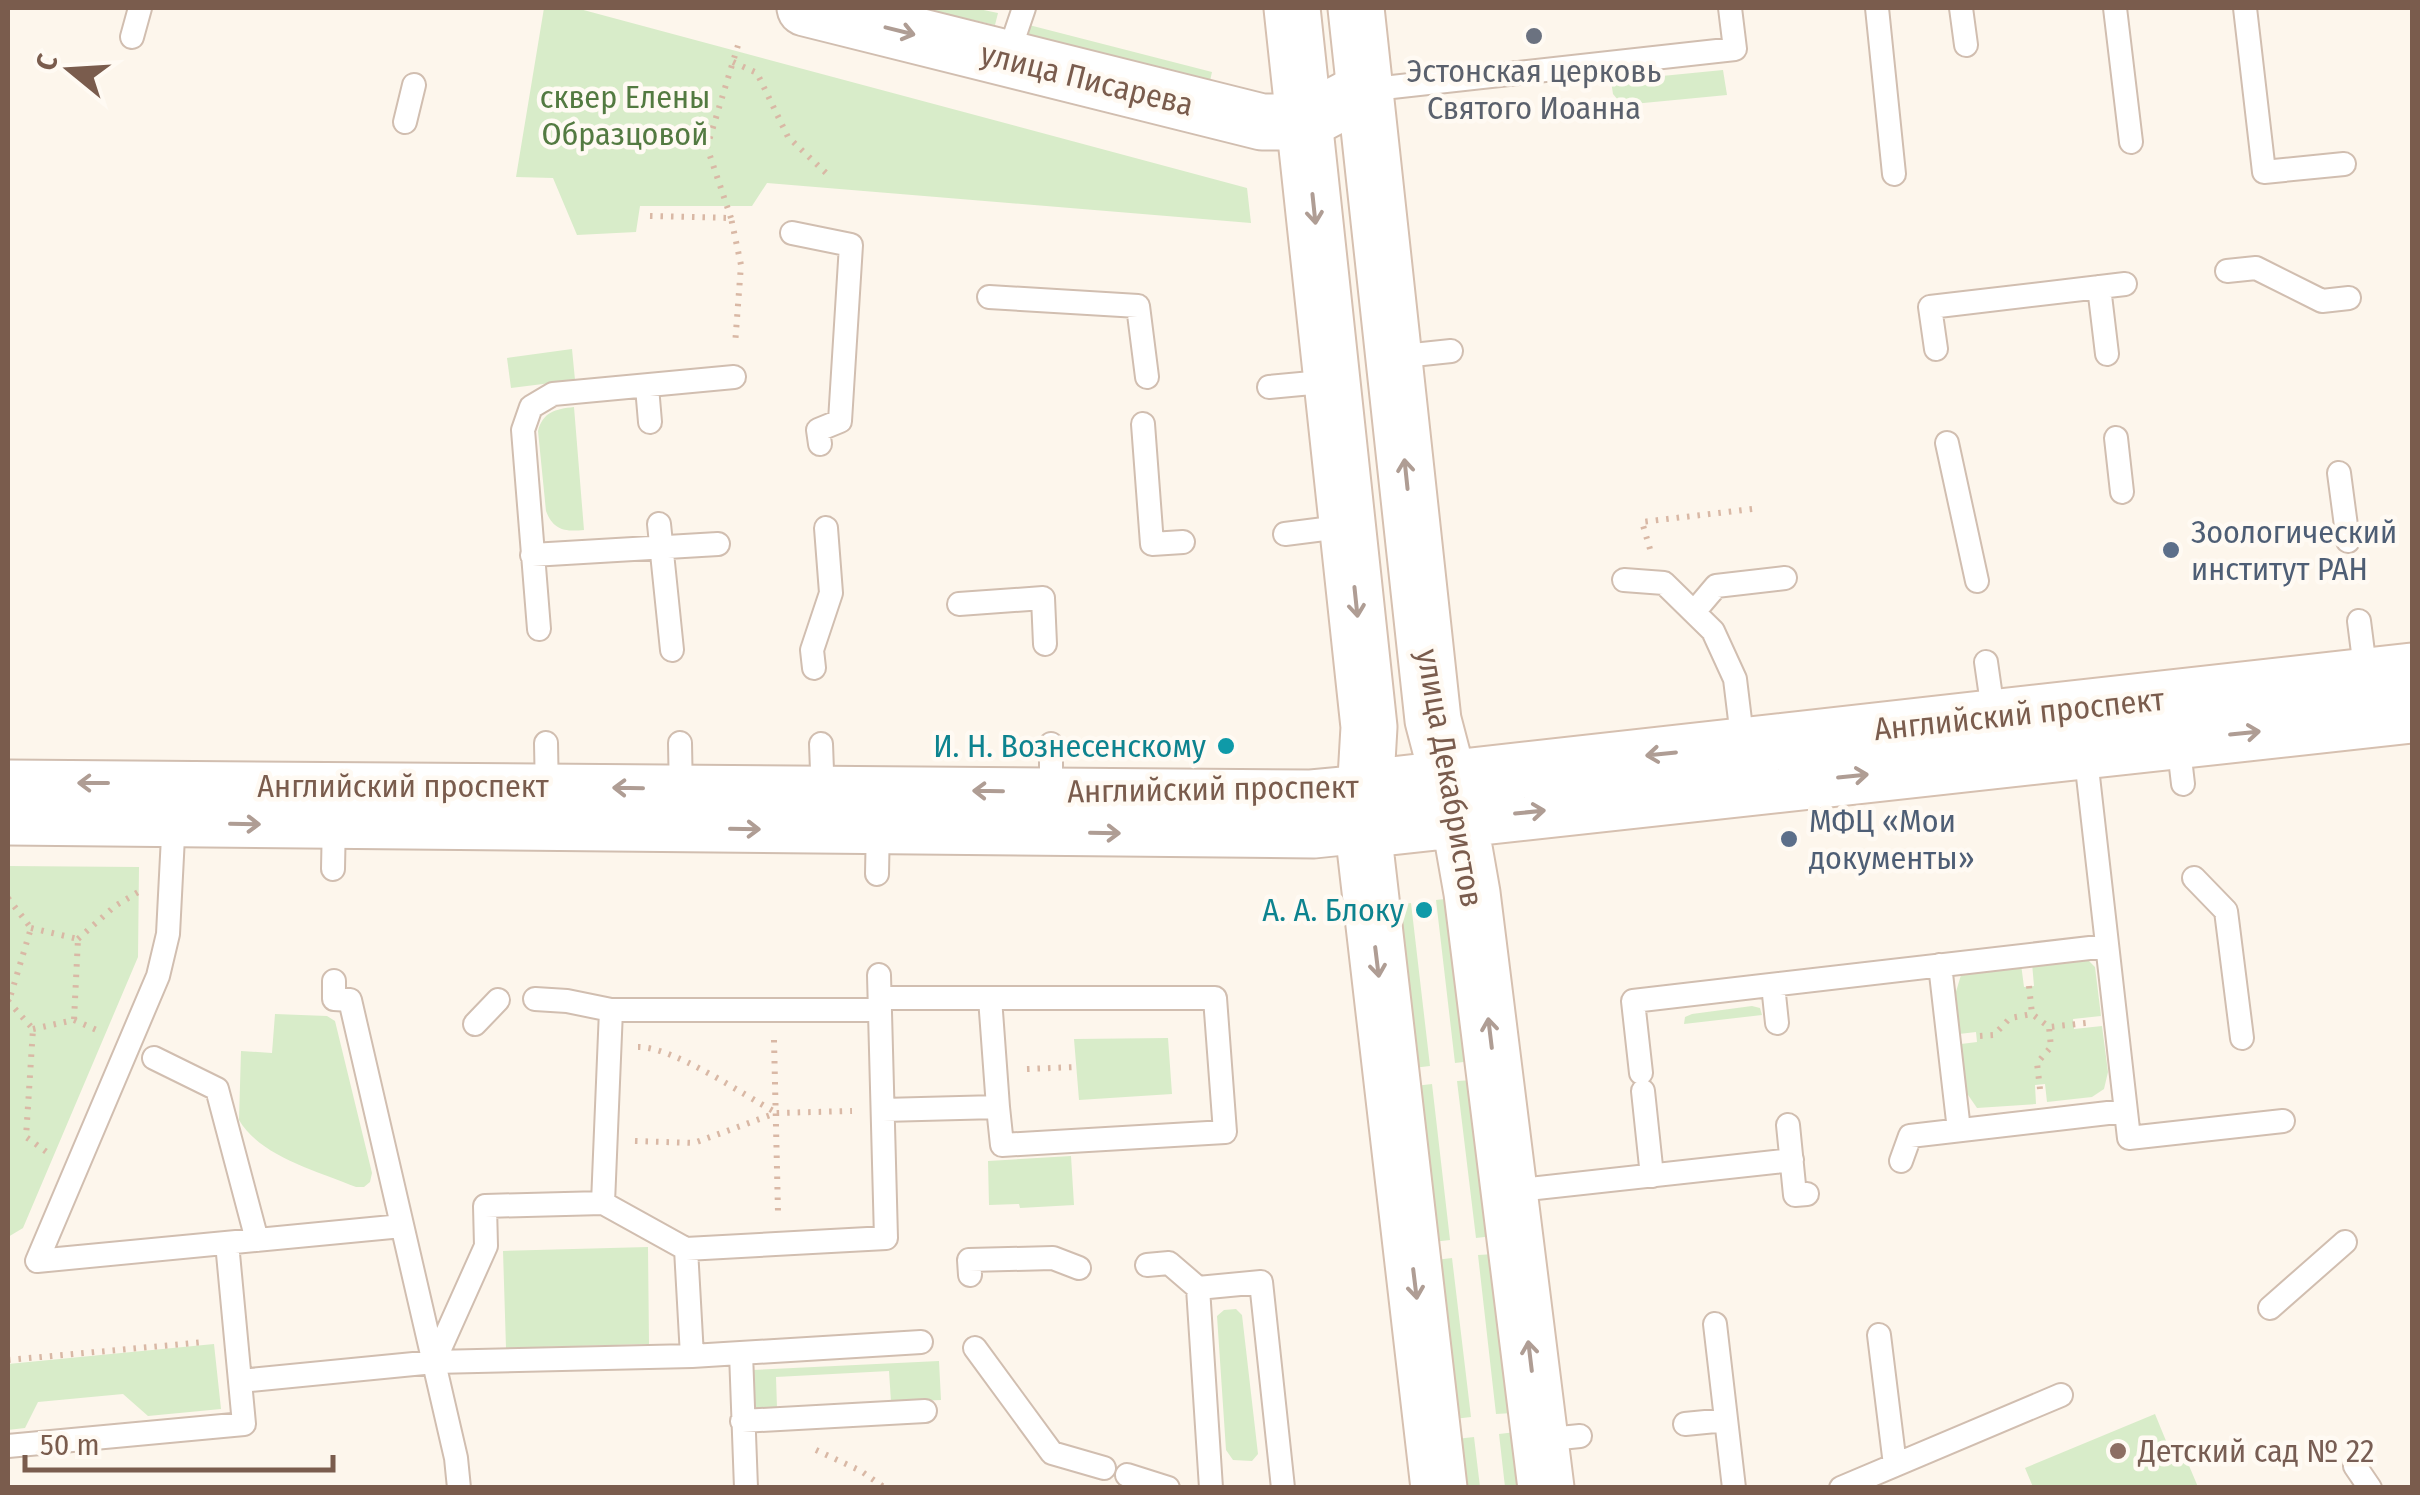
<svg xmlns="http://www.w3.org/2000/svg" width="2420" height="1495" font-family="'Fira Sans Condensed',sans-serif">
	<rect width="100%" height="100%" fill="#fdf6ec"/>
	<path fill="#d8ecc9" d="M544 8H576L1247 188 1251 223 767 183 752 206H640L636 232 577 235 553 178 516 177Z
		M921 8H974L998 13 995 25Z
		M1029 25 1212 72 1210 81 1027 34Z
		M1723 70 1727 95 1633 104 1618 100 1613 94 1611 81Z
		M572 349 575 380 511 388 507 358Z
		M574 407 584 530C565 532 553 530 546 511L538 431C543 412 555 409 574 407Z
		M8 866 139 867 138 957 23 1228 8 1237Z
		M1453 898 1472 1061 1455 1063 1436 900Z
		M1411 903 1430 1066 1413 1068 1395 905Z
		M2086 958 2095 967 2101 1016 2073 1019 2074 1029 2102 1026 2108 1072 2104 1089 2092 1097 2047 1102 2045 1084 2035 1085 2036 1104 1977 1108 1966 1092 1961 1044 1977 1042 1976 1032 1959 1034 1955 995 1961 975 1970 971 2021 964 2024 987 2034 986 2032 963Z
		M1752 1006 1760 1008 1762 1015 1684 1024 1685 1017 1692 1014Z
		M275 1014 327 1016 335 1021 372 1173 370 1182 364 1187H356C318 1171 261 1157 239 1120L241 1051 272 1053Z
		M1168 1038 1172 1094 1079 1100 1074 1039Z
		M1474 1080 1493 1236 1476 1238 1457 1081Z
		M1432 1084 1450 1240 1433 1242 1415 1086Z
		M1071 1156 1074 1205 1020 1208 1019 1204 989 1205 988 1161Z
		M648 1247 649 1344 506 1348 503 1251Z
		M1495 1254 1513 1413 1496 1414 1478 1255Z
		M1452 1258 1471 1417 1454 1419 1435 1260Z
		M1236 1309 1242 1315 1258 1454 1252 1461 1233 1460 1226 1450 1217 1316 1224 1310Z
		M214 1344 221 1409 148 1416 123 1394 38 1402 25 1428 8 1430V1364Z
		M939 1361 941 1400 891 1402 889 1371 776 1377 777 1408 753 1410 752 1370Z
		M2155 1414 2171 1453 2182 1449 2198 1487H2033L2025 1468Z
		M1516 1432 1522 1487H1505L1499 1434Z
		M1474 1437 1480 1487H1462L1456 1439Z"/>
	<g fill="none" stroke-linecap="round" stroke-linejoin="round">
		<g stroke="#d1beb0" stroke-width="26">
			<path id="service" d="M1877 8 1894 174
				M1961 8 1966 45
				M2115 8 2131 142
				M2245 8 2264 172 2344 164
				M132 37 140 8
				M1007 58 1024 8
				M1365 90 1735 49 1730 8
				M405 122 414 85
				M792 233 851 245 840 421 818 430 820 444
				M2227 271 2256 268 2322 301 2349 298
				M2099 287 2107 354
				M989 297 1138 306 1147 377
				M1936 349 1930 307 2125 284
				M1394 357 1451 351
				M647 387 650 422
				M1269 387 1333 381
				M1143 424 1152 544 1183 542
				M2116 438 2122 492
				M1947 443 1977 581
				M2339 473 2348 541
				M659 524 672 650
				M1285 534 1348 526
				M532 555 718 544
				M1624 580 1664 583 1713 631 1735 679 1743 745
				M959 604 1043 598 1045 644
				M1694 612 1716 586 1785 578
				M2359 621 2366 676
				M539 629 523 430 531 407 553 394 734 377
				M1986 662 1994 718
				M814 668 812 650 831 593 826 528
				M2178 741 2183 784
				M546 743 547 794
				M680 743 681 795
				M821 744 823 797
				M2085 750 2129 1138 2283 1121
				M1051 799V744
				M174 817 168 934 158 976 37 1261 402 1226
				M333 869 334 818
				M877 874 878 823
				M2194 878 2226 911 2242 1038
				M1940 965 1959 1130
				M334 981V999L350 1000 456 1458 459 1488
				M1773 985 1777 1023
				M880 998H1215L1225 1132 1002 1145 998 1107
				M535 999 567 1001 611 1010
				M475 1024 498 1000
				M154 1058 217 1089 257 1240
				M1641 1073 1633 1001 2107 946
				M1643 1091 1652 1176
				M883 1110 998 1107 990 998
				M1788 1125 1795 1195 1807 1194
				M1901 1161 1910 1136 2125 1111
				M1510 1191 1792 1160
				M603 1203 686 1249 692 1356
				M686 1249 886 1238 879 975
				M1147 1265 1169 1263 1198 1288 1261 1282 1283 1488
				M970 1275 969 1260 1053 1258 1079 1268
				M1198 1288 1211 1488
				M2270 1308 2345 1242
				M1715 1324 1734 1488
				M1879 1335 1895 1465
				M975 1348 1052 1453 1104 1468
				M741 1353 746 1488
				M434 1362 486 1246 485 1206 603 1203 611 1010H880
				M240 1381 434 1362 692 1356 921 1342
				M742 1421 925 1411
				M1685 1424 1726 1420
				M1540 1440 1580 1436
				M8 1446 244 1424 227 1243
				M2355 1466 2370 1488
				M1127 1475 1168 1488
				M1841 1488 2061 1395"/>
		</g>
		<g stroke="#d1beb0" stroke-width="49">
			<path id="minor" d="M8 783 1311 793 1365 788
				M8 822 1314 835 1363 830"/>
		</g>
		<g stroke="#d1beb0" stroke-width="59">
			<path id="tertiary" d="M805 8 1262 122H1304L1365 90"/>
		</g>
		<g stroke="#d6c0b0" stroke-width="59">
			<path id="secondary" d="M1292 8 1369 727 1363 830 1439 1488
				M1356 8 1433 720 1459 819 1472 893 1546 1488
				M1365 788 2412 671
				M1363 830 2412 715"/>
		</g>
		<path stroke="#d9b8a5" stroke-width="6" stroke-dasharray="2.5 8" stroke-linecap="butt" d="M733 62 757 73 788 137 826 173
			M650 216 731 218 741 265 735 345
			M731 218 707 147 739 42
			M1650 549 1642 522 1760 508
			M8 898 31 928 9 1001
			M31 928 78 939 74 1020
			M78 939 115 906 140 891
			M2029 986 2032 1014
			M8 1001 33 1029 26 1137 48 1153
			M33 1029 74 1020 101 1032
			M1980 1036 1994 1035 2010 1018 2032 1014 2049 1027 2086 1023
			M774 1040 778 1212
			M638 1047C674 1047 742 1094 775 1112
			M1027 1069 1076 1067
			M2040 1089 2037 1063 2051 1047 2049 1027
			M635 1141 694 1143 776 1113 852 1111
			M8 1360 205 1342
			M816 1450 861 1471 885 1488"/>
		<use href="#service" stroke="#fff" stroke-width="22"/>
		<use href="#minor" stroke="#fff" stroke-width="45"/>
		<use href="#tertiary" stroke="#fff" stroke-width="55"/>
		<use href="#secondary" stroke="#fff" stroke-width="55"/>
	</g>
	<defs><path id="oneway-shaft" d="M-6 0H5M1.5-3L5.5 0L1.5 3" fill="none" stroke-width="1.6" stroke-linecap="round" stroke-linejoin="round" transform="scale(2.5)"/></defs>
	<g stroke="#af9d94">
		<use href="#oneway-shaft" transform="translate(900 31) rotate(14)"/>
		<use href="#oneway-shaft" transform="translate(1314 209) rotate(84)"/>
		<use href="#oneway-shaft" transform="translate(1406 474) rotate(-96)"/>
		<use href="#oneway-shaft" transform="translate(1356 602) rotate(84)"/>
		<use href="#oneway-shaft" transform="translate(2245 733) rotate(-6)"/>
		<use href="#oneway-shaft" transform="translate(1661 754) rotate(174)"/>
		<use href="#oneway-shaft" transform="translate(1853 776) rotate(-6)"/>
		<use href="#oneway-shaft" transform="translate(93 783) rotate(-180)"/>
		<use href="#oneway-shaft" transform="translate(628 788) rotate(-179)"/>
		<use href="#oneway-shaft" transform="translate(988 791) rotate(-179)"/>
		<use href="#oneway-shaft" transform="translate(1530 812) rotate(-6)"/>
		<use href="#oneway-shaft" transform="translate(245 824) rotate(1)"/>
		<use href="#oneway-shaft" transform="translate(745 829) rotate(1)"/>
		<use href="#oneway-shaft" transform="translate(1105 833) rotate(1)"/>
		<use href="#oneway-shaft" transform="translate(1377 962) rotate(83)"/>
		<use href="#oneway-shaft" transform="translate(1490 1033) rotate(-97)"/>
		<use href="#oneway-shaft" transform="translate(1415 1284) rotate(83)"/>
		<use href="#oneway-shaft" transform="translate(1530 1356) rotate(-97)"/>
	</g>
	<circle fill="#6b7280" stroke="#fffaf3" stroke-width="4" cx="1534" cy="36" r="10"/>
	<g fill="#5c6f8a" stroke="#fffaf3" stroke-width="4">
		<circle cx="2171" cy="550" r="10"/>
		<circle cx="1789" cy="839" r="10"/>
	</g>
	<g fill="#0f9aa8" stroke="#fffaf3" stroke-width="4">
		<circle cx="1226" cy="746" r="10"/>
		<circle cx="1424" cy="910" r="10"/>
	</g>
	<circle fill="#8d6e63" stroke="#fffaf3" stroke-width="4" cx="2118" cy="1451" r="10"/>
	<g text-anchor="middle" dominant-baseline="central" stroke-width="9" stroke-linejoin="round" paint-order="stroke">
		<g font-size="32" fill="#5b616d" stroke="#fffaf3">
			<text x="1534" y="71">Эстонская церковь<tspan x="1534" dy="37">Святого Иоанна</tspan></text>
		</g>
		<g font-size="32" fill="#7a5c4d" stroke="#fffaf3">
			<text transform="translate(1087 79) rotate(14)">улица Писарева</text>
			<text transform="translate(2019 714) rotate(-6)">Английский проспект</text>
			<text transform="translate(1450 778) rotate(80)">улица Декабристов</text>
			<text x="403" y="786">Английский проспект</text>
			<text transform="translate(1213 789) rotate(-1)">Английский проспект</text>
		</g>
		<g font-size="32" fill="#537a41" stroke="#fffaf3">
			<text x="625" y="97">сквер Елены<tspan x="625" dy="37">Образцовой</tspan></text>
		</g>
		<g font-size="32" fill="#4e5e75" stroke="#fffaf3" text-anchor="start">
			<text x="2191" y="532">Зоологический<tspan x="2191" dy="37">институт РАН</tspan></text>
			<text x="1809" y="821">МФЦ «Мои<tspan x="1809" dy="37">документы»</tspan></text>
		</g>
		<g font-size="32" fill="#0d838f" stroke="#fffaf3" text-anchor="end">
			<text x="1206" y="746">И. Н. Вознесенскому</text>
			<text x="1404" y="910">А. А. Блоку</text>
		</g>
		<g font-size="32" fill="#785e54" stroke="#fffaf3" text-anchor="start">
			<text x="2138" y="1451">Детский сад № 22</text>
		</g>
	</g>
	<rect width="2420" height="1495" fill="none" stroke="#7a5c4d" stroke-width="20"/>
	<g transform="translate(70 70) rotate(288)" stroke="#fffaf3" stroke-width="8" paint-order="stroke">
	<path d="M0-8L18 38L0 25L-18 38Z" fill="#7a5c4d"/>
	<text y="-15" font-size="28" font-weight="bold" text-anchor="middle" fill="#7a5c4d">С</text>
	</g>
	<path d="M25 1455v15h308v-15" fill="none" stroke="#7a5c4d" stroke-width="5"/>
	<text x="40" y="1455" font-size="30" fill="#7a5c4d" stroke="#fffaf3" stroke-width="8" paint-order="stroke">50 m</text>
</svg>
